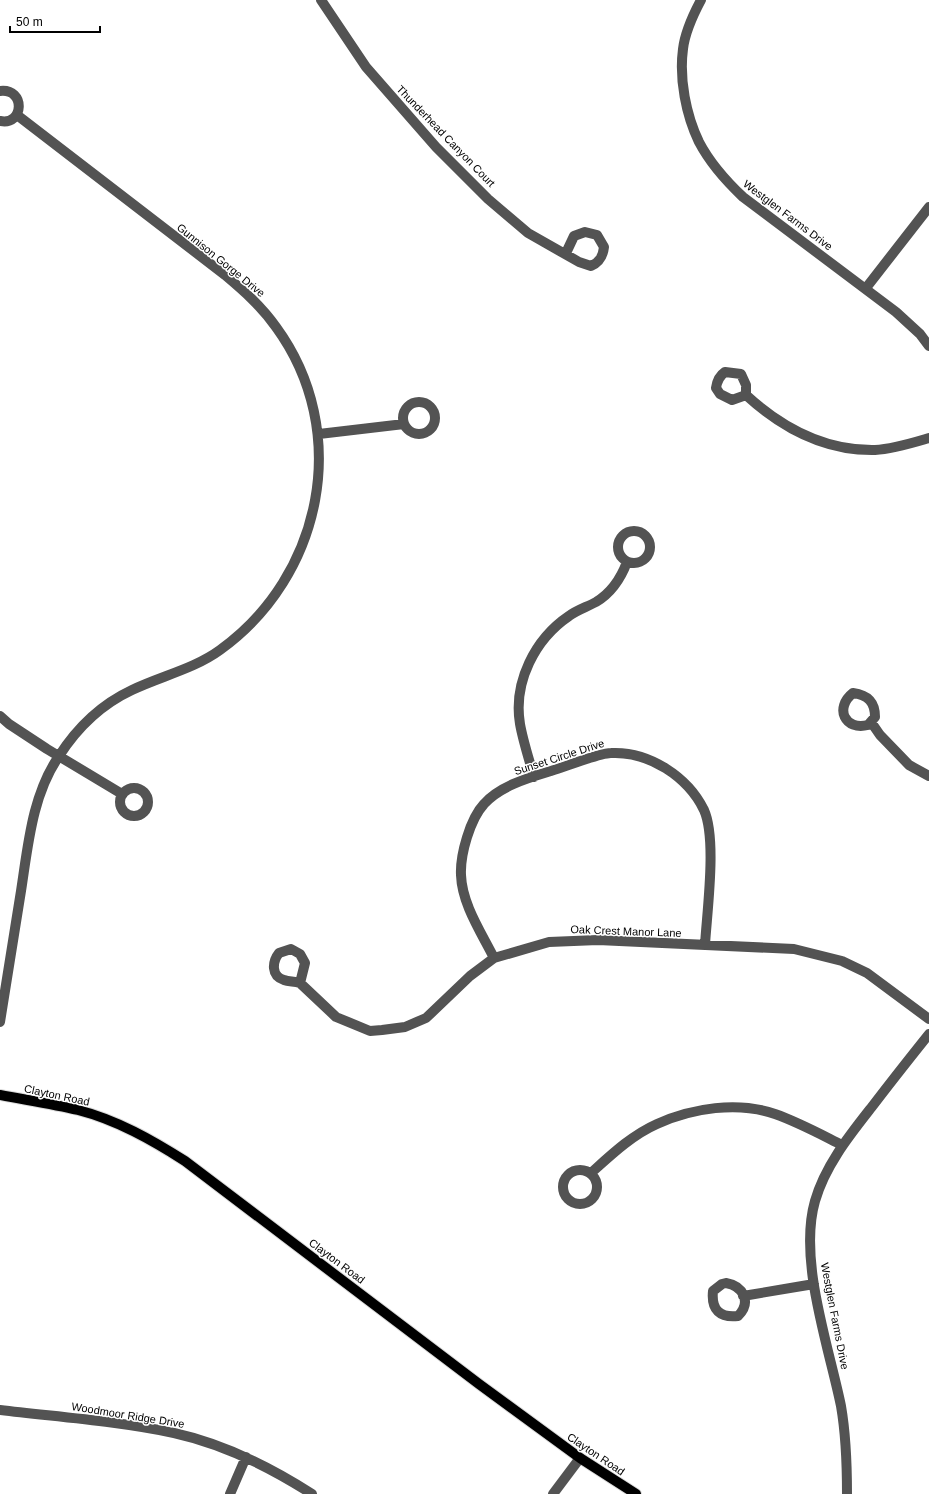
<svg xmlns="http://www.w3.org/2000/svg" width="929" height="1494" font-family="Helvetica,sans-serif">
	<rect width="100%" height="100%" fill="#fff"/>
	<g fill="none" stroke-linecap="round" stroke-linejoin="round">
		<g stroke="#dbdbdb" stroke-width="12">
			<path id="major" d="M0 1095C26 1100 53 1104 78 1110 117 1120 152 1140 185 1161L479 1384 580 1458 636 1494"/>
		</g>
		<path stroke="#535353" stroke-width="10" d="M321 0 366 67 436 147 488 199 528 233 579 262 591 266C600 262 603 256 604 247L597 235 585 232 574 236 566 253
			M701 0C693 15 685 32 683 49 679 79 686 115 699 142 710 163 726 181 743 197L896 312 920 334 929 346
			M0 91C26 88 24 126 0 121
			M866 288 929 207
			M725 372 741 374 746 385V395L732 400 720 394 716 388C717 381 719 376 725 372Z
			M746 395C782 428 825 451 875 450 893 449 912 443 929 438
			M403 418a16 16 0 1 1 32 0a16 16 0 1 1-32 0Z
			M319 434 404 424
			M618 547a16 16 0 1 1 32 0a16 16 0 1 1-32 0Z
			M853 693C868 695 875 702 875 717L868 725C845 731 834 708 853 693Z
			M0 716 9 724 47 749 122 794
			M871 722 880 735 909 765 929 776
			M534 777C529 759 523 741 520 724 513 682 535 639 569 616 577 610 587 607 596 602 611 593 621 578 627 562
			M120 802a14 14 0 1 1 28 0a14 14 0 1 1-28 0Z
			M291 949 300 954 305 963 300 983C294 981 289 982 284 980 271 976 272 962 279 953Z
			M494 958C481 932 462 904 461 875 460 855 470 819 484 804 500 786 528 778 551 771 565 767 599 753 611 753 649 751 688 777 704 810 717 839 707 911 705 945
			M300 983 336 1017 370 1031 382 1030 405 1027 426 1018 470 976 494 958 549 942 598 940 794 949 842 961 867 973 929 1019
			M0 1022C7 978 14 935 21 891 28 846 32 795 59 756 77 728 102 704 132 690 161 676 194 669 220 650 323 576 352 431 276 327 261 306 244 291 225 275L17 115
			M563 1187a17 17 0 1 1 34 0a17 17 0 1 1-34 0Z
			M591 1173C611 1155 632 1135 657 1124 692 1108 738 1101 775 1114 798 1122 820 1134 842 1145
			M726 1283C743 1286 752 1302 738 1316 720 1318 711 1310 713 1291L722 1284Z
			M743 1296 814 1284
			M0 1410C58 1417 117 1421 174 1433 224 1444 270 1467 312 1494
			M230 1494 246 1457
			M553 1494 580 1458
			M847 1494C847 1465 846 1435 841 1406 829 1347 798 1260 815 1201 825 1166 849 1136 871 1108 890 1083 909 1059 929 1034"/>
		<use href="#major" stroke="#000" stroke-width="10"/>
	</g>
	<g text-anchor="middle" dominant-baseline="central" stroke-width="3" stroke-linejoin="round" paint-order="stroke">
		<g font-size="11" fill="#000" stroke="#fff">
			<text transform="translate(446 136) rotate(46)">Thunderhead Canyon Court</text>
			<text transform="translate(788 215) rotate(37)">Westglen Farms Drive</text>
			<text transform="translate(221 260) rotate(39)">Gunnison Gorge Drive</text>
			<text transform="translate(559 757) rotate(-18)">Sunset Circle Drive</text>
			<text transform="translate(626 931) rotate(2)">Oak Crest Manor Lane</text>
			<text transform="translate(57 1095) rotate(12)">Clayton Road</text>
			<text transform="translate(337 1261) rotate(37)">Clayton Road</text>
			<text transform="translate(835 1316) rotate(79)">Westglen Farms Drive</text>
			<text transform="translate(128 1415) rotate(9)">Woodmoor Ridge Drive</text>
			<text transform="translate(596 1454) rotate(34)">Clayton Road</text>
		</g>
	</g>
	<path d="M10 26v6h90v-6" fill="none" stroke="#000000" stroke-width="2"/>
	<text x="16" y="26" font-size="12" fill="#000000" stroke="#ffffff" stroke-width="3" paint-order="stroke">50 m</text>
</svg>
